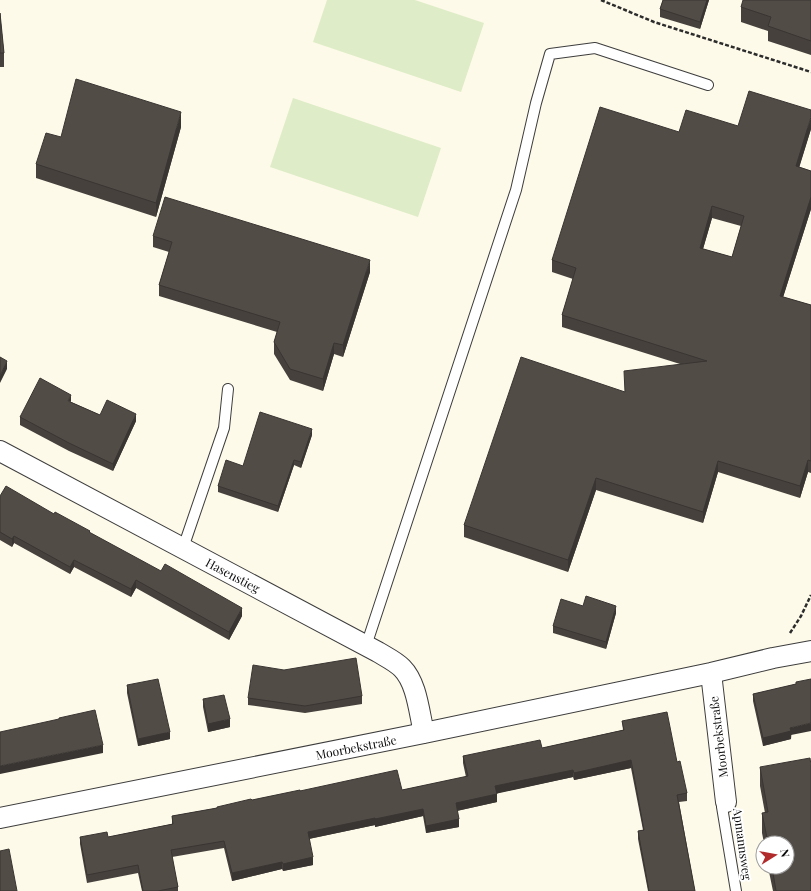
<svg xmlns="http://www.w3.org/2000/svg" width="811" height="891" font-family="'Playfair Display',serif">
	<rect width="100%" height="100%" fill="#fefae9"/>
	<path fill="#deedc7" d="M327 0H415L484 23 461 92 313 42Z
		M293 98 441 148 418 217 270 167Z"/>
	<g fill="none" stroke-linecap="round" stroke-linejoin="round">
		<g stroke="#3d3d3d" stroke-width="12">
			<path id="service" d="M183 548 224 428 228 389
				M366 646 516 190 536 103 550 54 595 48 708 85
				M726 802 722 807 736 891"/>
		</g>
		<g stroke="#3d3d3d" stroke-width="22">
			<path id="minor" d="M0 451 378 652C386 657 395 661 402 668 417 683 419 712 424 733
				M711 673 726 802
				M0 818 424 733 711 673 773 658 811 651"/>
		</g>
		<path stroke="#2c2c2c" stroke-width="2.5" stroke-dasharray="4 2" stroke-linecap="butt" d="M601 0 654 22 811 72
			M790 633 801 616 811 595"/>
		<use href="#service" stroke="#fff" stroke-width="10"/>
		<use href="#minor" stroke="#fff" stroke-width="20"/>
	</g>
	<path fill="#47413d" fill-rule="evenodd" d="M663 0H709L700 29 660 17V9Z
		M811 0V55L768 41V31L741 22V7Z
		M0 13 4 53V67H0Z
		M738 126 811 129 799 167 811 171V209L783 297 811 305V473L808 472 800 498 718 472 703 523 596 490 568 572 464 537V525L625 392 680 364 562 327V315L573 279 552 272V260L679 132ZM712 218 741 226 732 257 703 249Z
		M181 127 156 217 36 178V164Z
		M153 236 370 272 343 357 334 354 323 391 290 380 274 354V342L277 332 159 296V285L169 252 153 247Z
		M71 402 100 415 136 421 113 471 69 451 20 425V417Z
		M312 435 301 468 294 465 278 512 218 492V486L243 466Z
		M0 496 54 514 90 533 242 616 229 640 136 588 131 597 74 567 70 574 14 543 12 547 0 540Z
		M583 606 616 613 606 649 553 633V626Z
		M796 684 791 739 763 746 753 701V694Z
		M127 685 170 739 138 746 127 693Z
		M362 696V704L305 713 248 705V698Z
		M203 699 230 727 208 732 203 707Z
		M622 721 677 762 687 793V801L679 802 695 891H648L638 839V831L643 830 631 768 574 780 573 777 497 793V802L457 811 459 827 426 833 423 816 375 827V825L309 839 313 865 283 871 282 869 232 881 224 848 172 857 178 887V891H142L138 873 87 883 80 844V837H108L172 824V816L217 808 252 800 300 791 402 790 466 777 463 763V756L542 748 623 730Z
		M760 767 811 891H773L768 867H787V843H764L762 833V813H765L760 786Z"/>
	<path fill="#393532" d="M707 0H709L700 29V22Z
		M181 112V127L156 217V203Z
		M811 117V129L796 178V166Z
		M811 197V209L780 307V296Z
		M712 206V218L700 259V248Z
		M370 260V272L343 357V345Z
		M334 343V354L323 391V379Z
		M7 361V369L0 383V376Z
		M71 395V402L68 401Z
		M136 414V421L113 471V464Z
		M312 429V435L301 468V462Z
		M294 460V465L278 512V506Z
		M808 460V472L800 498V486Z
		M718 461V472L703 523V512Z
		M596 478V490L568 572V560Z
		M14 536V543L12 547V539Z
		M74 560V567L70 574V567Z
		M136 580V588L131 597V589Z
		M616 606V613L606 649V642Z
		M242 608V616L229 640V632Z
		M230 719V727L208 732V724Z
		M811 723V731L791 735V739L763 746V738L790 728Z
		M170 732V739L138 746V739Z
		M103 745V753L0 774V766Z
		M631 760V768L574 780V773Z
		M573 770V777L495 794V786Z
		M497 794V802L456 811V803Z
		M423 809V816L375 827V819Z
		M375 818V825L308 839V832Z
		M459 819V827L426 833V826Z
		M313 857V865L283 871V864Z
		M282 862V869L232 881V873Z"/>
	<path fill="#524c47" stroke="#393532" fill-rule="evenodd" d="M663 0H707L700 22 660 9Z
		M743 0H811V41L768 26 771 17 741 7Z
		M0 13 4 53H0Z
		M76 79 181 112 156 203 36 164 46 133 61 137Z
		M749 91 811 110V117L796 166 811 171V197L780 296 811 305V461L808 460 800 486 718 461 703 512 596 478 568 560 464 525 521 357 625 392 624 371 707 361 562 315 576 268 552 260 600 107 679 132 686 110 738 126ZM712 206 744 216 732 257 700 248Z
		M165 197 370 260 343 345 334 343 323 379 290 369 274 342 280 322 159 285 172 242 153 236Z
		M0 357 7 361 0 376Z
		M40 378 71 395 68 401 100 415 107 400 136 414 113 464 69 443 20 417Z
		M260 412 312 429 301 462 294 460 278 506 218 486 226 460 243 466Z
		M6 486 54 514 55 512 90 531 89 532 161 571 165 564 242 608 229 632 136 580 131 589 74 560 70 567 14 536 12 539 0 532V496Z
		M586 596 616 606 606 642 553 626 561 599 583 606Z
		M356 658 362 696 305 706 248 698 253 665 284 670Z
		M158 679 170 732 138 739 127 685Z
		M811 679V723L790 728 791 731 763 738 753 694 796 684V682Z
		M224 695 230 719 208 724 203 699Z
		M95 710 103 745 0 766V732L59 719V718Z
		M667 712 677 762 680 761 687 793 677 795 695 891H649L638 831 644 830 631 760 574 773 573 770 495 786 497 794 456 803 459 819 426 826 423 809 375 819V818L308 832 313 857 283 864 282 862 232 873 224 841 171 850 178 887 158 891H143L138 865 87 875 80 837 107 832 108 837 173 824 172 816 217 808V807L251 799 252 800 300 790V791L397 770 402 790 468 776 463 756 540 740 542 748 624 730 622 721Z
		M810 758 811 765V891H776L772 867H787V843H768L762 813 768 812 760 767Z
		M9 849 17 891H0V851Z"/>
	<g text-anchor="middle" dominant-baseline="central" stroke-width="4" stroke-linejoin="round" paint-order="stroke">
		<g font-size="12" fill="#0a0a0a" stroke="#fff">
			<text transform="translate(233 575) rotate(28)">Hasenstieg</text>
			<text transform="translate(718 737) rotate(-97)">Moorbekstraße</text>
			<text transform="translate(356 747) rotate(-11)">Moorbekstraße</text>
			<text transform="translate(743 844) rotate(82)">Apmannsweg</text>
		</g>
	</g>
	<g transform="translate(775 855) rotate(79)"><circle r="19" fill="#ffffff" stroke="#9d9d9d"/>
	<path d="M0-3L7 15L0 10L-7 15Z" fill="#b12b2c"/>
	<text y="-6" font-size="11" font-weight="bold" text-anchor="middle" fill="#0a0a0a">N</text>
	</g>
</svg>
